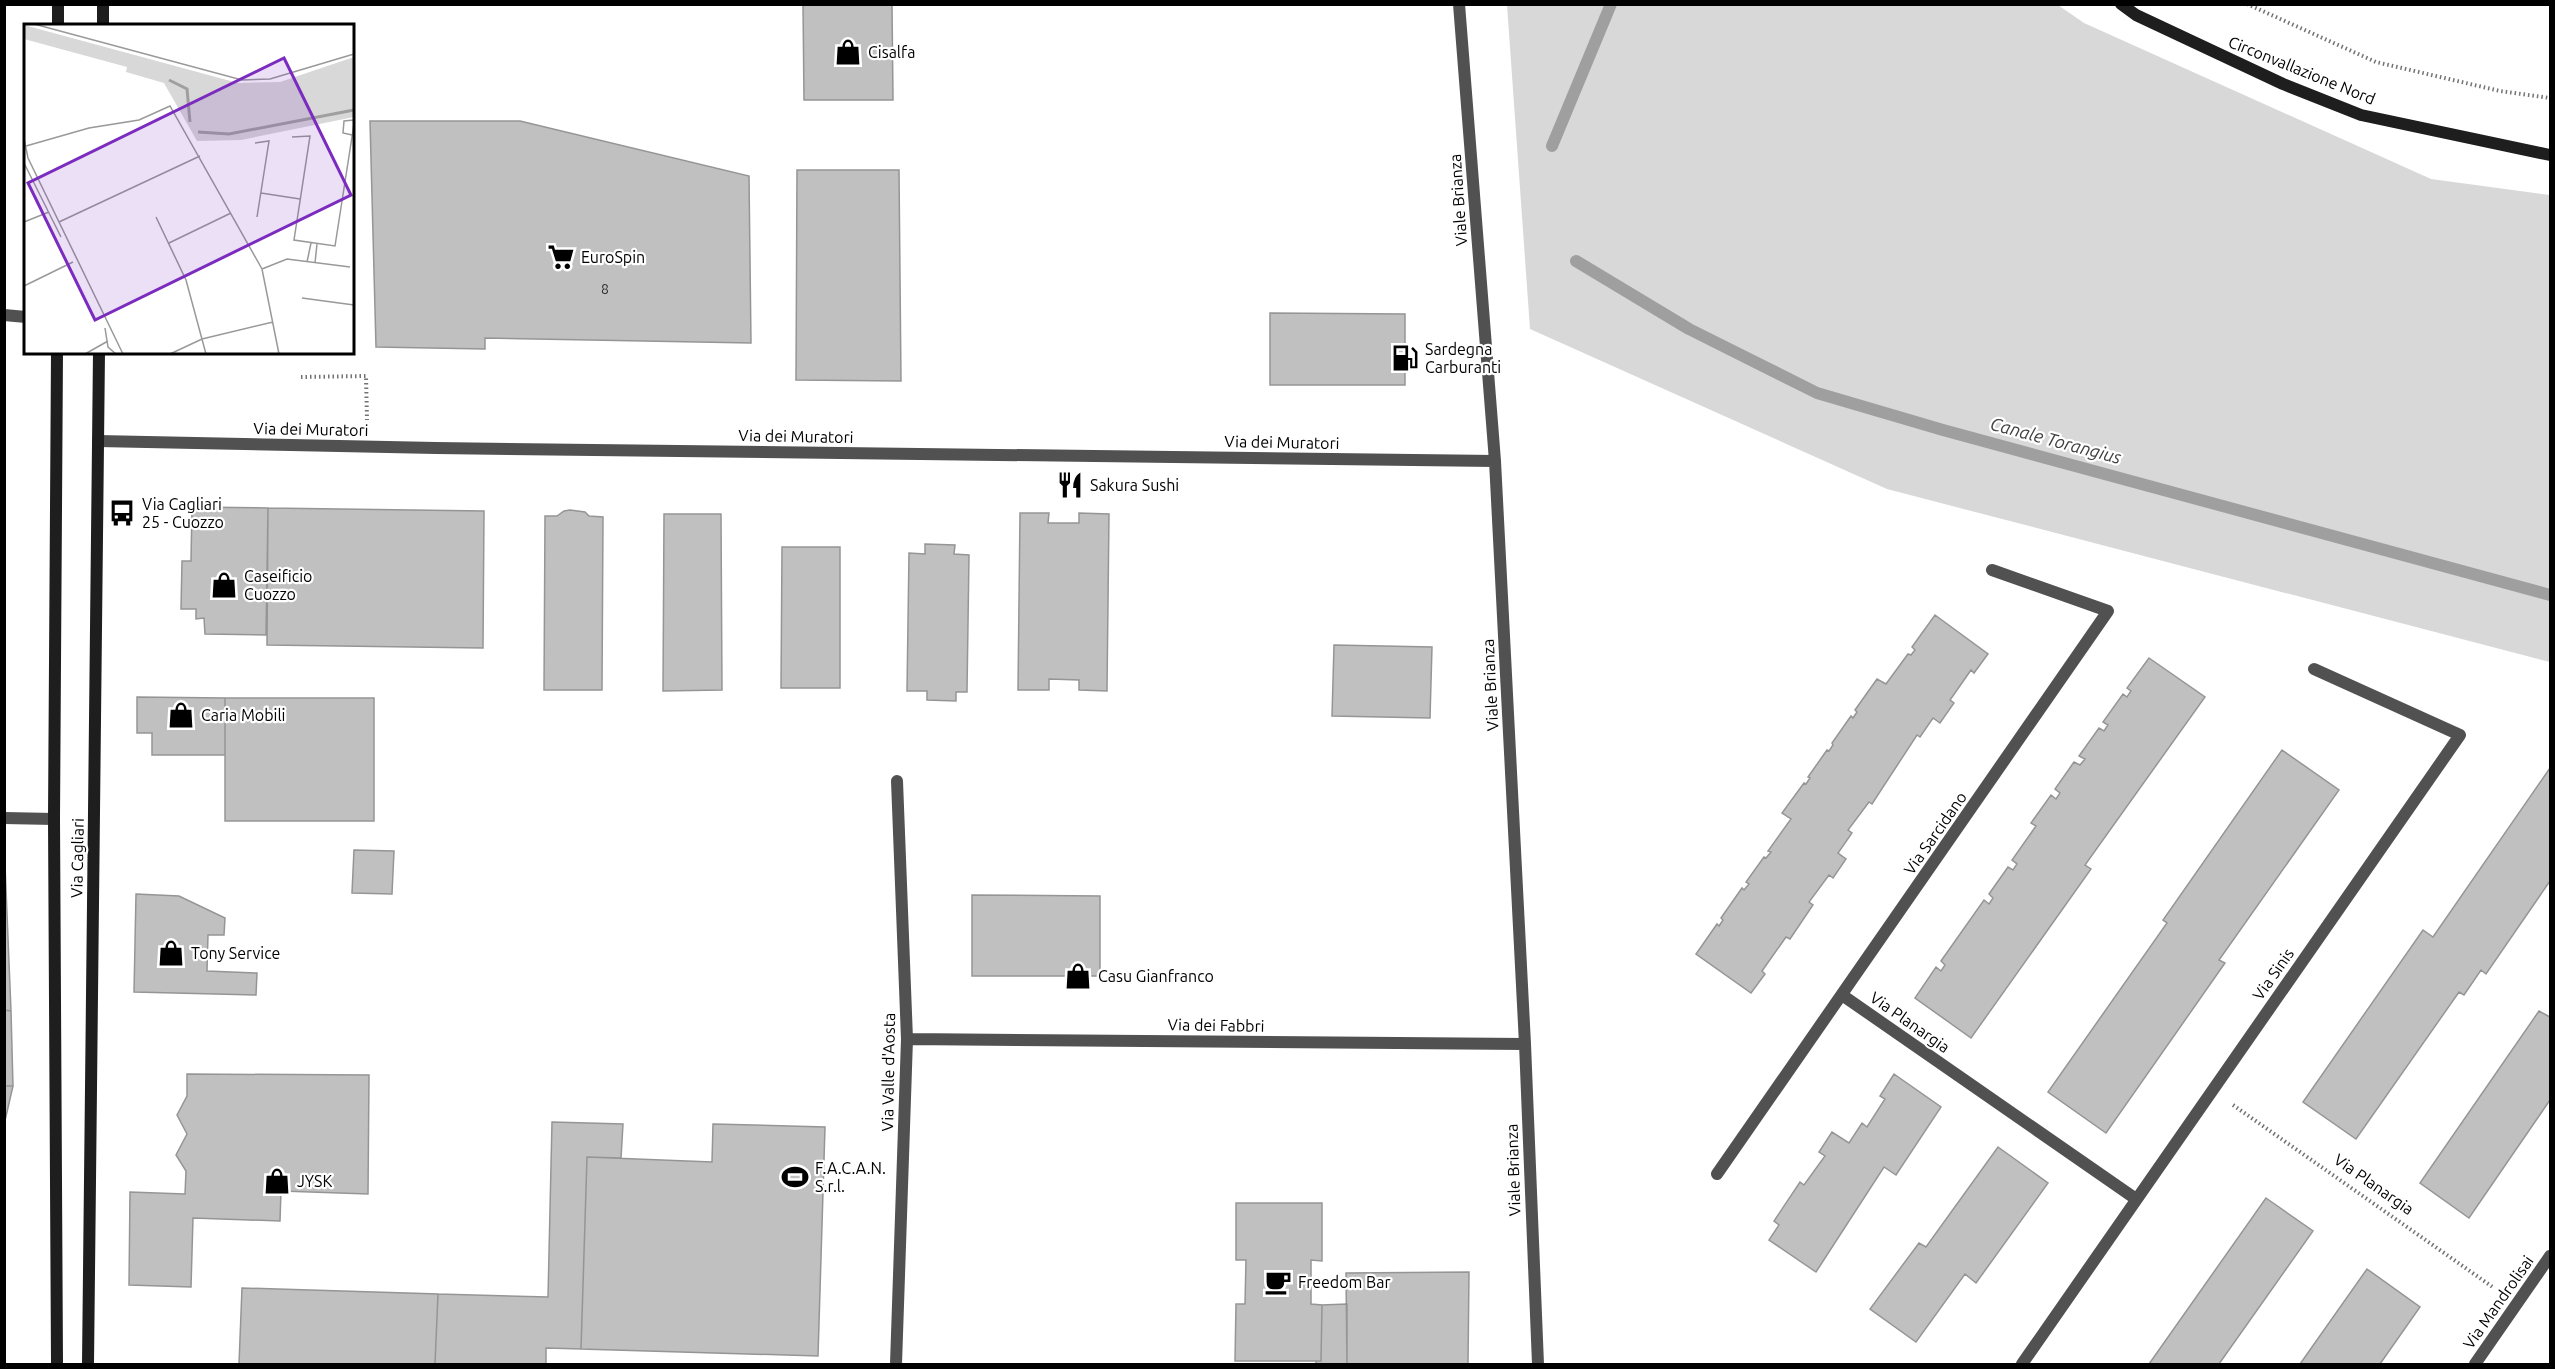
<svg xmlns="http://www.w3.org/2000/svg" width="2555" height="1369" font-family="Ubuntu,sans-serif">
	<rect width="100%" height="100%" fill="#fff"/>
	<path fill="#d8d8d8" d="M1507 5H2058L2084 23 2431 179 2550 195V662L1887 489 1530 329Z"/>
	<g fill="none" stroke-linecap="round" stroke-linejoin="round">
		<path stroke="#9f9f9f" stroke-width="12" d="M1552 146 1611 4
			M1576 261 1689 329 1817 393 1943 430 2550 595"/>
	</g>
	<path fill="#c0c0c0" stroke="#959595" stroke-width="1.5" d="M803 4H892L893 100H804Z
		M370 121H520L749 176 751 343 485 338V349L376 347Z
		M797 170H899L901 381 796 380Z
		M1270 313 1405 314V385H1270Z
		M192 507 268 508 266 635 205 634 204 618 196 619V609H181L182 561H191Z
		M268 508 484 511 483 648 267 645Z
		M570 510 585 512 589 516 603 517 602 690H544L545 516H557L564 511Z
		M1020 513H1049L1048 523H1079V513L1109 514 1107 691 1079 690V680L1049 679V690H1018Z
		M664 514H721L722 690 663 691Z
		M925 544 955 545 954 554 969 555 967 692H956V701L927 700V691H907L909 553 925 554Z
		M782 547H840V688H781Z
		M1935 615 1988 654 1974 673 1971 670 1950 700 1954 703 1940 723 1933 718 1920 737 1917 735 1872 804 1869 802 1848 830 1852 833 1838 853 1846 859 1833 878 1829 875 1809 902 1813 905 1790 939 1786 937 1762 971 1765 974 1751 993 1696 954 1717 924 1719 926 1723 920 1721 918 1742 888 1744 890 1749 884 1746 882 1764 857 1766 858 1771 852 1768 851 1791 819 1782 813 1804 783 1806 784 1810 778 1808 777 1827 750 1829 751 1833 745 1832 743 1851 716 1853 718 1857 712 1855 710 1877 679 1886 684 1908 654 1911 655 1915 650 1912 647Z
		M1334 645 1432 647 1430 718 1332 716Z
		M2149 658 2205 697 2085 865 2091 869 1971 1038 1915 998 1936 967 1941 971 1945 965 1941 961 1984 900 1989 904 1993 898 1989 894 2008 867 2013 870 2017 864 2012 860 2036 826 2031 823 2051 795 2056 799 2060 793 2055 789 2074 762 2080 765 2085 759 2079 756 2099 728 2104 731 2108 725 2103 722 2123 694 2127 697 2131 691 2127 688Z
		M137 697 225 698V755H152V733H137Z
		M225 698H374V821H225Z
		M2282 750 2339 790 2219 960 2225 963 2106 1133 2048 1092 2167 923 2163 920Z
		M2550 768V881L2486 974 2481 970 2464 995 2459 992 2356 1139 2303 1102 2423 930 2433 937Z
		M354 850 394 851 392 894 352 893Z
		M4 865H5L11 1011 4 1010Z
		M136 894 179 896 225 918 224 935H208L207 971 257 973 256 995 134 992Z
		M972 895 1100 896V976H972Z
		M4 1010 11 1011 13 1086H4Z
		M2539 1011 2550 1017V1100L2469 1218 2420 1183Z
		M187 1074 369 1075 368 1194 281 1191 280 1221 193 1218 191 1287 129 1285 130 1192 185 1194 186 1171 176 1155 187 1134 177 1115 187 1096Z
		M1894 1074 1941 1107 1896 1175 1884 1167 1816 1272 1769 1240 1779 1225 1774 1221 1800 1182 1804 1185 1825 1156 1819 1152 1832 1132 1849 1143 1862 1123 1867 1127 1885 1099 1880 1096Z
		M4 1086H13L4 1125Z
		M552 1122 623 1124 621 1158 587 1157 581 1349 546 1348V1364H435L438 1294 548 1297Z
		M713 1124 825 1127 818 1356 581 1349 587 1157 712 1162Z
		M1998 1147 2048 1183 1976 1283 1965 1274 1916 1342 1870 1309 1919 1243 1926 1247Z
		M2266 1198 2313 1231 2219 1364H2149Z
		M1236 1203H1322V1261L1311 1260V1304L1322 1305 1321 1361H1235L1236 1304H1245L1246 1260H1236Z
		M2367 1269 2420 1307 2380 1364H2300Z
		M1469 1272 1468 1364H1347L1346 1273Z
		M242 1288 438 1294 435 1364H239Z
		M1347 1304V1364H1316V1361H1321L1322 1305Z"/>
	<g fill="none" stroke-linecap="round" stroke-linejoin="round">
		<path stroke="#737373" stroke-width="4" stroke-dasharray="1.5 3" stroke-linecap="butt" d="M2247 4 2376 62 2500 91 2550 98
			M301 377 366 376 367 420
			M2233 1105 2494 1288"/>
		<path stroke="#515151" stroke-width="12" d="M1459 4 1495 461 1525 1044 1538 1364
			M4 315 26 317
			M98 441 436 448 1495 461
			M4 818 54 819
			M1842 995 2136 1199
			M907 1039 1525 1044
			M1717 1174 2108 611 1992 570
			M896 1364 907 1039 897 781
			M2022 1364 2460 735 2314 669
			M2475 1364 2550 1256"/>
		<path stroke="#1e1e1e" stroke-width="12" d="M58 4V26
			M2121 4 2136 15 2283 84 2361 115 2550 155
			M103 26V4
			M57 352 54 819 57 1364
			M88 1364 99 352"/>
	</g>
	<defs>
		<g id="shop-bare" transform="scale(2.07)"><path d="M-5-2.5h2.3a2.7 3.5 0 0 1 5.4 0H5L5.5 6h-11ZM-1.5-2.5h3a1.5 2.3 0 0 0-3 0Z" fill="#000" stroke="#fff" stroke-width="2.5" paint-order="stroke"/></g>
		<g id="supermarket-bare" transform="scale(2.07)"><path d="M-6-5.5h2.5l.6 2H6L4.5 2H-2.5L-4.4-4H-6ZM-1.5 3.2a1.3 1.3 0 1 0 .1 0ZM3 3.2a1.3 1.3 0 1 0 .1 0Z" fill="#000" stroke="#fff" stroke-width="2.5" paint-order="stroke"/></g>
		<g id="fuel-bare" transform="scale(2.07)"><path d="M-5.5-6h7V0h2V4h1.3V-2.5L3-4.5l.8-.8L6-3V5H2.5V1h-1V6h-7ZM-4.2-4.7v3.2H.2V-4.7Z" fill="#000" stroke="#fff" stroke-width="2.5" paint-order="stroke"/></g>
		<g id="restaurant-bare" transform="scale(2.07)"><path d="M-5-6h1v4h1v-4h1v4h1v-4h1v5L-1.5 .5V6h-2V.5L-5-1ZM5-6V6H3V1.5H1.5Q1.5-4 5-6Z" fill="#000" stroke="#fff" stroke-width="2.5" paint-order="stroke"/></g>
		<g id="bus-bare" transform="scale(2.07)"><path d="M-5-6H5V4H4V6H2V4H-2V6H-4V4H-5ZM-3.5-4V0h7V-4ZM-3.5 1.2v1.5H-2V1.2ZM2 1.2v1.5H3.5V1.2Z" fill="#000" stroke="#fff" stroke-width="2.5" paint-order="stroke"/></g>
		<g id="stadium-bare" transform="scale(2.07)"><path d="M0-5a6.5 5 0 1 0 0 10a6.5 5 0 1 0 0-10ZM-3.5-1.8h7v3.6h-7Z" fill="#000" stroke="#fff" stroke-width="2.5" paint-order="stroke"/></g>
		<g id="cafe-bare" transform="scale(2.07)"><path d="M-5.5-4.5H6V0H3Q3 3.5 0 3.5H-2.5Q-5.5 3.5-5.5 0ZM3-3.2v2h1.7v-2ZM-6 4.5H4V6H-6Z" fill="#000" stroke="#fff" stroke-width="2.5" paint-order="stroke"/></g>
	</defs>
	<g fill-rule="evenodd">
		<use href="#shop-bare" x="848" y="52"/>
		<use href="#supermarket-bare" x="561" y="257"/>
		<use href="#fuel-bare" x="1405" y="358"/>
		<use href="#restaurant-bare" x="1070" y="485"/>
		<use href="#bus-bare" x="122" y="513"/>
		<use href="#shop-bare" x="224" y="585"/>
		<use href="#shop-bare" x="181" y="715"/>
		<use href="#shop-bare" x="171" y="953"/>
		<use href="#shop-bare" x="1078" y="976"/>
		<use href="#stadium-bare" x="795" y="1177"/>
		<use href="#shop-bare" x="277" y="1181"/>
		<use href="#cafe-bare" x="1278" y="1282"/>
	</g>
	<g text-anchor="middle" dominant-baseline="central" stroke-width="4.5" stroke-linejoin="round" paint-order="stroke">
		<g font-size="14" fill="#303030">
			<text x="605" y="289">8</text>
		</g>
		<g font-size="16" fill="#000" stroke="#fff" text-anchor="start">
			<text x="868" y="52">Cisalfa</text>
			<text x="581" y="257">EuroSpin</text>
			<text x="1425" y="349">Sardegna<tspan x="1425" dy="18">Carburanti</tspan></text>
			<text x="1090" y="485">Sakura Sushi</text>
			<text x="142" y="504">Via Cagliari<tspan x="142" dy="18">25 - Cuozzo</tspan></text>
			<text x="244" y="576">Caseificio<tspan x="244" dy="18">Cuozzo</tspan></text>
			<text x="201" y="715">Caria Mobili</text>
			<text x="191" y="953">Tony Service</text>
			<text x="1098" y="976">Casu Gianfranco</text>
			<text x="815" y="1168">F.A.C.A.N.<tspan x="815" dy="18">S.r.l.</tspan></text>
			<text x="297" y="1181">JYSK</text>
			<text x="1298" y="1282">Freedom Bar</text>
		</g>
		<g font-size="16" fill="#000" stroke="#fff">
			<text transform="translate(2302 70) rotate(22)">Circonvallazione Nord</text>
			<text transform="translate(1458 200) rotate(-94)">Viale Brianza</text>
			<text transform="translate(311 429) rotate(1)">Via dei Muratori</text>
			<text transform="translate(796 436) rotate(1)">Via dei Muratori</text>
			<text transform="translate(1282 442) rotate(1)">Via dei Muratori</text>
			<text transform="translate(1490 685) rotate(-93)">Viale Brianza</text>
			<text transform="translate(1935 833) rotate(-55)">Via Sarcidano</text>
			<text transform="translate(77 858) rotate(-89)">Via Cagliari</text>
			<text transform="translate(2273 974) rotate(-55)">Via Sinis</text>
			<text transform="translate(1910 1022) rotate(35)">Via Planargia</text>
			<text transform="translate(1216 1025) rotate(1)">Via dei Fabbri</text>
			<text transform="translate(888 1072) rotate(-89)">Via Valle d'Aosta</text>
			<text transform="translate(1513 1170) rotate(-92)">Viale Brianza</text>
			<text transform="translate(2374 1184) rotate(35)">Via Planargia</text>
			<text transform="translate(2498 1302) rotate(-55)">Via Mandrolisai</text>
		</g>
		<g font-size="18" font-style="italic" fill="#404040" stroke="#fff">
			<text transform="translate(2056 440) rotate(15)">Canale Torangius</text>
		</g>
	</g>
	<g transform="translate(24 24)">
		<rect width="330" height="330" fill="#fff"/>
		<path d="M0 1 214 59 256 58 330 33V93L217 116 173 117 140 59 102 48 103 43 0 15Z" fill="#d8d8d8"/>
		<path fill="none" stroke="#9f9f9f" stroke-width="3" d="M145 56 163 65 166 98M174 108 205 110 330 86"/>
		<path fill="none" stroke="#999" stroke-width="1.5" d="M10 0 218 56 246 55 330 30M328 111 319 109 320 97 330 96M268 113 286 112 270 216 311 222 330 100M0 115 4 134 99 330M231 119 245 117 233 193M2 122 65 104 115 96 146 82 238 245 255 330M0 139 37 213M237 169 276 175M132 193 162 256 182 330M0 198 25 188M35 198 176 132M145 219 207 189M283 238 287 219M291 239 293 220M238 245 263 235 326 243M0 262 49 238M278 274 330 281M81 304 84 323 92 330M61 330 84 317M146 330 178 315 249 298"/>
		<path fill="#7b2cbf" fill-opacity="0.15" stroke="#7b2cbf" stroke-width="3" d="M260 34 327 171 71 296 4 159Z"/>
		<rect width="330" height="330" fill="none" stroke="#000" stroke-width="3"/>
	</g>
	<rect width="2555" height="1369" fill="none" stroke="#000000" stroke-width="12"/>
</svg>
